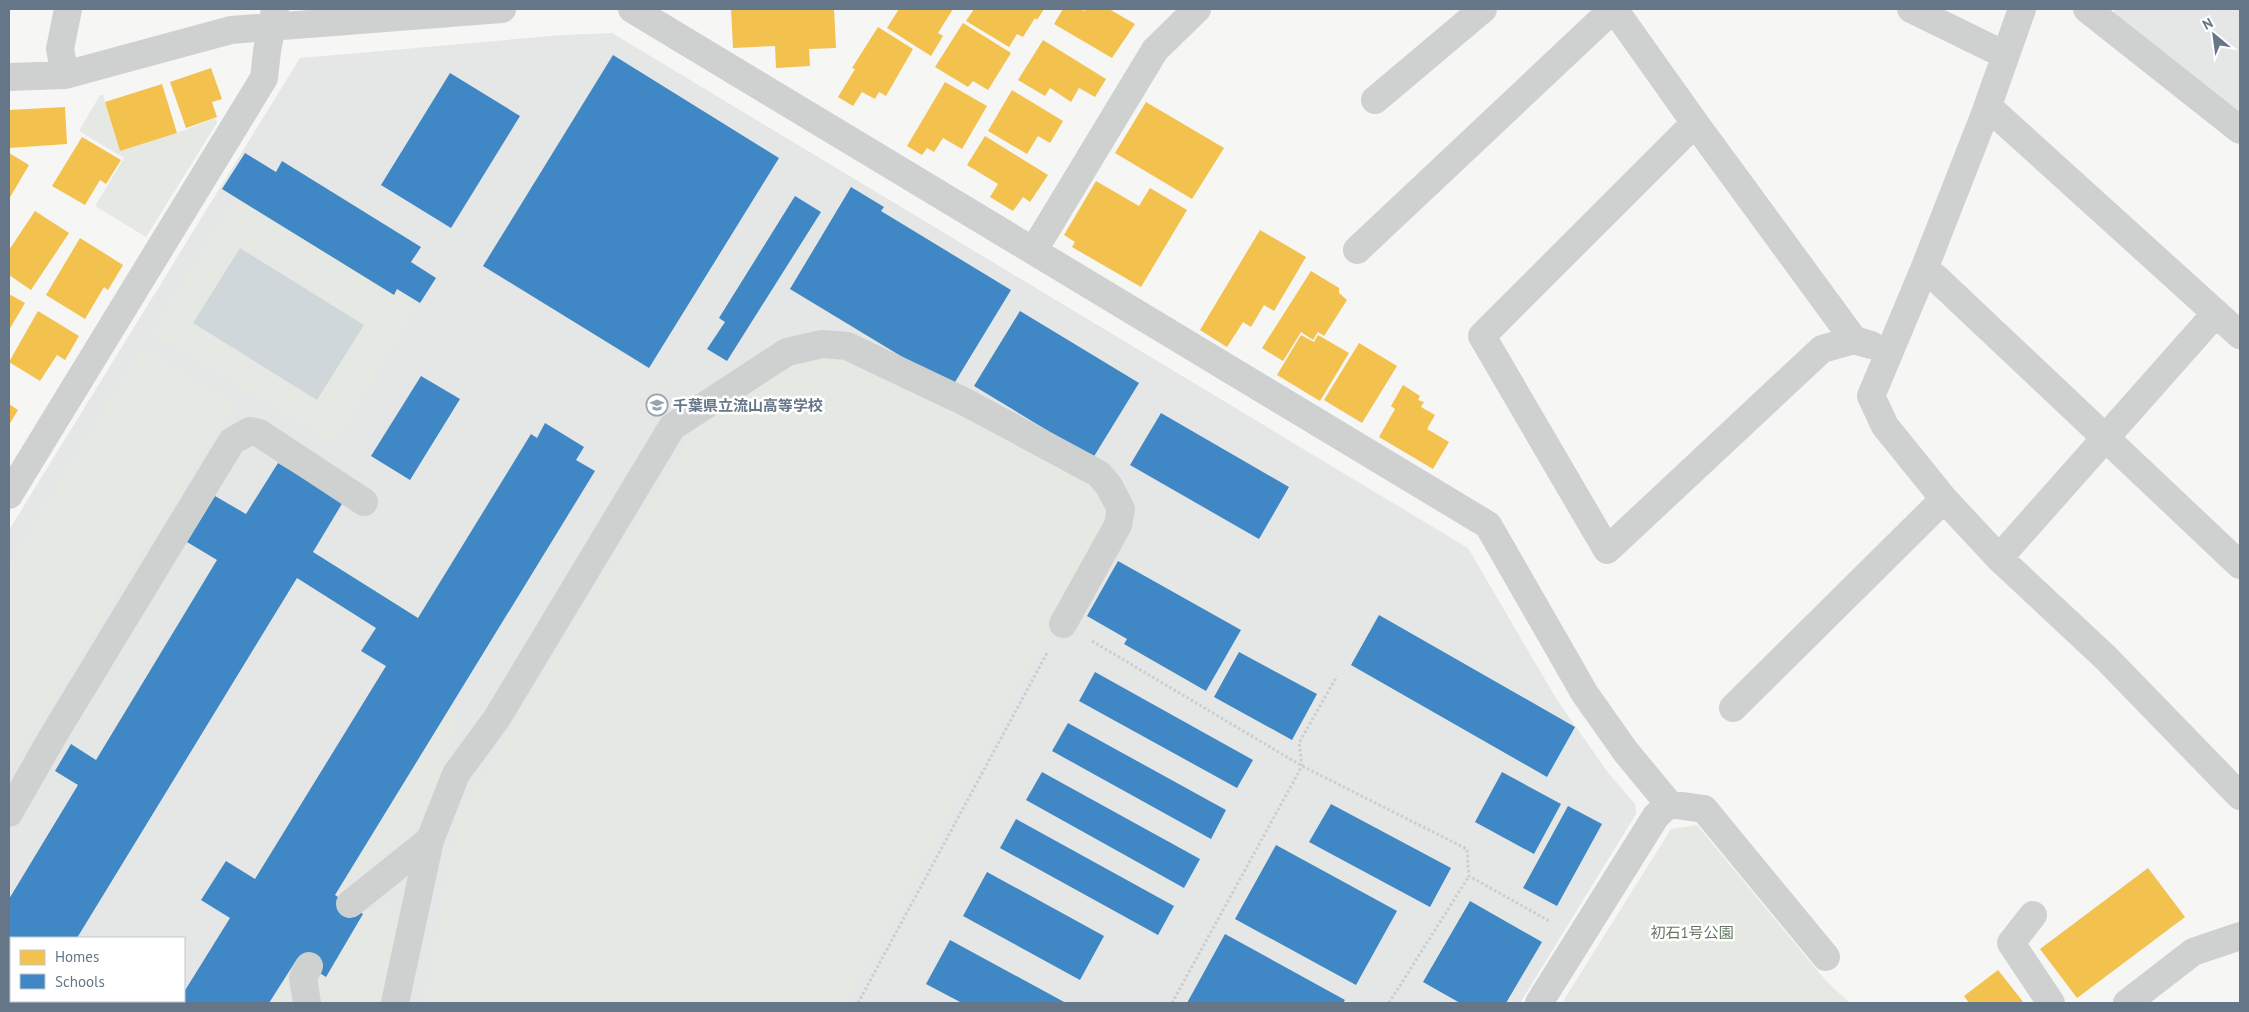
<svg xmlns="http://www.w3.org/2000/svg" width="2249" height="1012" font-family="'PT Sans','Noto Sans JP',sans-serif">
	<rect width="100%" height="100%" fill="#f6f6f5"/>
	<path fill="#e5e6e6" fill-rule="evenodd" d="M2116 9H2240V114L2113 14Z
		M612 33 1468 548 1557 700 1609 774 1635 804 1636 814 1520 1003H9V530L300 58 563 35ZM11 938H184V1001H11Z"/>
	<path fill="#e6e9e3" d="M100 95H103L120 151 177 133 215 118 217 123 146 237 95 206 124 158 79 131Z
		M235 197 394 295 397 289 420 303 335 444 151 333Z
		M142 347 234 404 12 765 9 762V564Z
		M797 353 841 355 958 407 1088 480 1108 519 847 1003H424L457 817 698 423Z
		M450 707 456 711C454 750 432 813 402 840 381 858 359 872 338 890Z
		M1697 825 1826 981 1850 1003H1562L1671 829Z
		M385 902 396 909 398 921 379 1003H326L321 980 323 976 326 977 363 914 362 913Z
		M287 975 294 1003H269Z"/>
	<path fill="#d0d7da" d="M240 248 364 325 317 400 193 323Z"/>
	<path fill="#f2c14e" d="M731 9H834L836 48 809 49 810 66 776 68 775 46 733 48Z
		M899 9H953L938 33 943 36 931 56 887 28Z
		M974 9H1044L1037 20 1035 18 1023 37 1017 34 1009 47 966 21Z
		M1063 9H1080L1084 11 1086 9H1109L1135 24 1112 58 1054 24Z
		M963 23 1011 53 988 90 973 81 968 87 935 67Z
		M878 27 913 49 886 96 879 92 875 99 862 92 853 106 838 97 855 69 852 68Z
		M1043 40 1106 79 1095 97 1079 88 1071 102 1050 88 1045 96 1018 80Z
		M211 68 222 99 212 102 217 117 186 128 170 82Z
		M945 82 987 106 962 149 943 138 934 152 927 148 922 155 907 146Z
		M162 84 177 133 120 151 105 102Z
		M1012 90 1063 121 1050 143 1038 136 1027 154 988 131Z
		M1146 102 1224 148 1192 199 1115 153Z
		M65 107 67 144 9 148V110Z
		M985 136 1048 175 1030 202 1023 197 1013 211 990 197 998 184 967 165Z
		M82 137 121 160 106 184 100 180 85 205 52 186Z
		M9 153 29 165 9 199Z
		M1096 181 1139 206 1150 188 1187 210 1141 287 1072 247 1075 242 1064 235Z
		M35 211 69 233 31 290 9 275V250Z
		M1260 230 1306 257 1274 311 1264 305 1251 327 1243 322 1227 347 1200 330Z
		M80 238 123 265 108 290 104 287 85 319 46 295Z
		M1311 271 1339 288V293L1347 300 1324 336 1318 332 1313 340 1301 332 1283 361 1262 348Z
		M9 294 25 303 9 330Z
		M38 311 79 336 65 360 57 355 40 381 9 362Z
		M1301 335 1314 342 1318 335 1349 353 1320 401 1277 375Z
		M1359 343 1397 366 1362 423 1324 400Z
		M1403 385 1420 396 1418 400 1424 402 1421 407 1435 415 1427 429 1449 442 1433 469 1379 437 1395 409 1391 406Z
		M9 404 18 410 9 425Z
		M2148 868 2185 917 2077 998 2040 949Z
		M1998 970 2024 1003H1969L1964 996Z"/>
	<path fill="#3f88c5" d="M613 55 779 158 649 368 483 266Z
		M450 73 520 116 451 228 381 185Z
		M245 153 276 172 282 161 421 247 411 262 436 278 420 303 397 289 394 295 222 189Z
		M851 187 884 207 881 211 1011 290 952 387 790 289Z
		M795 196 821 212 727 361 707 349 725 322 719 318Z
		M1020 311 1139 383 1093 458 974 386Z
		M421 376 460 399 410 480 371 456Z
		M1161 413 1289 487 1259 539 1130 465Z
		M545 423 584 447 576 460 595 471 335 895 363 914 326 977 297 959 269 1003 178 1002 184 1001V992L230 918 201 900 226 861 255 879 386 666 361 651 376 628 297 578 77 938H11V968L9 966V899L78 785 55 771 71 744 96 760 217 560 187 542 215 496 246 514 278 463 343 502 313 552 418 618 531 434 537 438Z
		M1118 561 1241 630 1206 691 1124 644 1127 639 1087 616Z
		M1379 615 1575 727 1547 777 1351 665Z
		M1239 652 1317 694 1292 740 1214 697Z
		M1095 672 1253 760 1237 788 1079 701Z
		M1068 723 1226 810 1211 839 1052 751Z
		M1042 772 1200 859 1184 888 1026 800Z
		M1502 772 1561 804 1534 854 1475 822Z
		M1331 804 1451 868 1430 907 1309 842Z
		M1568 806 1602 824 1557 906 1523 888Z
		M1016 819 1174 906 1158 935 1000 848Z
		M1276 845 1397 911 1356 985 1235 919Z
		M987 872 1104 936 1080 980 963 916Z
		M1470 901 1542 942 1506 1003H1460L1423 982Z
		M1225 934 1345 1000 1343 1003H1187Z
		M950 940 1066 1003H962L926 984Z"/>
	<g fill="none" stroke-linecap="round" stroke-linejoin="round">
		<path stroke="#cccdce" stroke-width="3" stroke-dasharray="2.5 2.5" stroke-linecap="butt" d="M1092 641 1302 766 1467 849 1469 876 1551 922
			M858 1003 1047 653
			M1172 1003 1302 766 1299 743 1337 676
			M1389 1003 1469 876"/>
		<path stroke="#cfd1d1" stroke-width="28" d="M632 9 1488 525 1585 694 1626 752 1669 804 1656 816 1539 1003
			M1614 9 1695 123 1854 340 1871 345
			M1911 9 2005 55
			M2022 9 1986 111 1923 272 1871 396 1885 426 1944 499 1999 558 2105 657 2240 796
			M2087 9 2240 130
			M65 75 60 49 68 9
			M9 77 65 75 231 30 502 9
			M1375 100 1483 9
			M1986 111 1996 114 2240 335
			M1695 123 1482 336 1607 550 1822 349 1854 340
			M1034 250 1155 50 1197 9
			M1357 250 1613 9
			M1923 272 1935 277 2240 565
			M9 495 264 78 267 51 275 9
			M1999 558 2216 313
			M1733 708 1944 499
			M1669 804 1704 809 1826 957
			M9 813 53 736 232 441 250 431 259 433 364 502
			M350 904 430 840
			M2033 915 2011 943 2051 1003
			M100 1003 102 1001
			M307 1003 303 978 309 966
			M395 1003 430 840 456 774 497 718 672 427 787 352 822 344 847 346 967 403 1099 474 1109 486 1121 509 1118 525 1063 624
			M2127 1003 2193 952 2240 936"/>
	</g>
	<defs>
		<g id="school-ring" transform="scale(1.125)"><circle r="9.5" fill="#fff" stroke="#97a3ae" stroke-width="1.5"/><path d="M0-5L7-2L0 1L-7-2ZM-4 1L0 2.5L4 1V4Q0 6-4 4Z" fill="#97a3ae"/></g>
	</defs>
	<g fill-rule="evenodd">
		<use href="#school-ring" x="657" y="405"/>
	</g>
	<g text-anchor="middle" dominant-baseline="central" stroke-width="5" stroke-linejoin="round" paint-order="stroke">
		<g font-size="15" font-weight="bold" fill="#647687" stroke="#fff" text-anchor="start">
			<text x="673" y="405">千葉県立流山高等学校</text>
		</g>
		<g font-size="15" fill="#63785f" stroke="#fff">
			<text x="1692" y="932">初石1号公園</text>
		</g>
	</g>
	<rect width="2249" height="1012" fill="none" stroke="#647687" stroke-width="20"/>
	<rect x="10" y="937" width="175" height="65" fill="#ffffff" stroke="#c1c8cf"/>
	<rect x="20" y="950" width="25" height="15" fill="#f2c14e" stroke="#c1c8cf"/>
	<text x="55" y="962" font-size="15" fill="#647687">Homes</text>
	<rect x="20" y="974" width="25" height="15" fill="#3f88c5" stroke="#c1c8cf"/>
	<text x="55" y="987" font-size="15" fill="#647687">Schools</text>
	<g transform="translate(2214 35) rotate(331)" stroke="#ffffff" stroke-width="4" paint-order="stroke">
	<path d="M0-4L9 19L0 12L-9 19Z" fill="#647687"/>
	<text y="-8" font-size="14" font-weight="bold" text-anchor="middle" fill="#647687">N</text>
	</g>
</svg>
